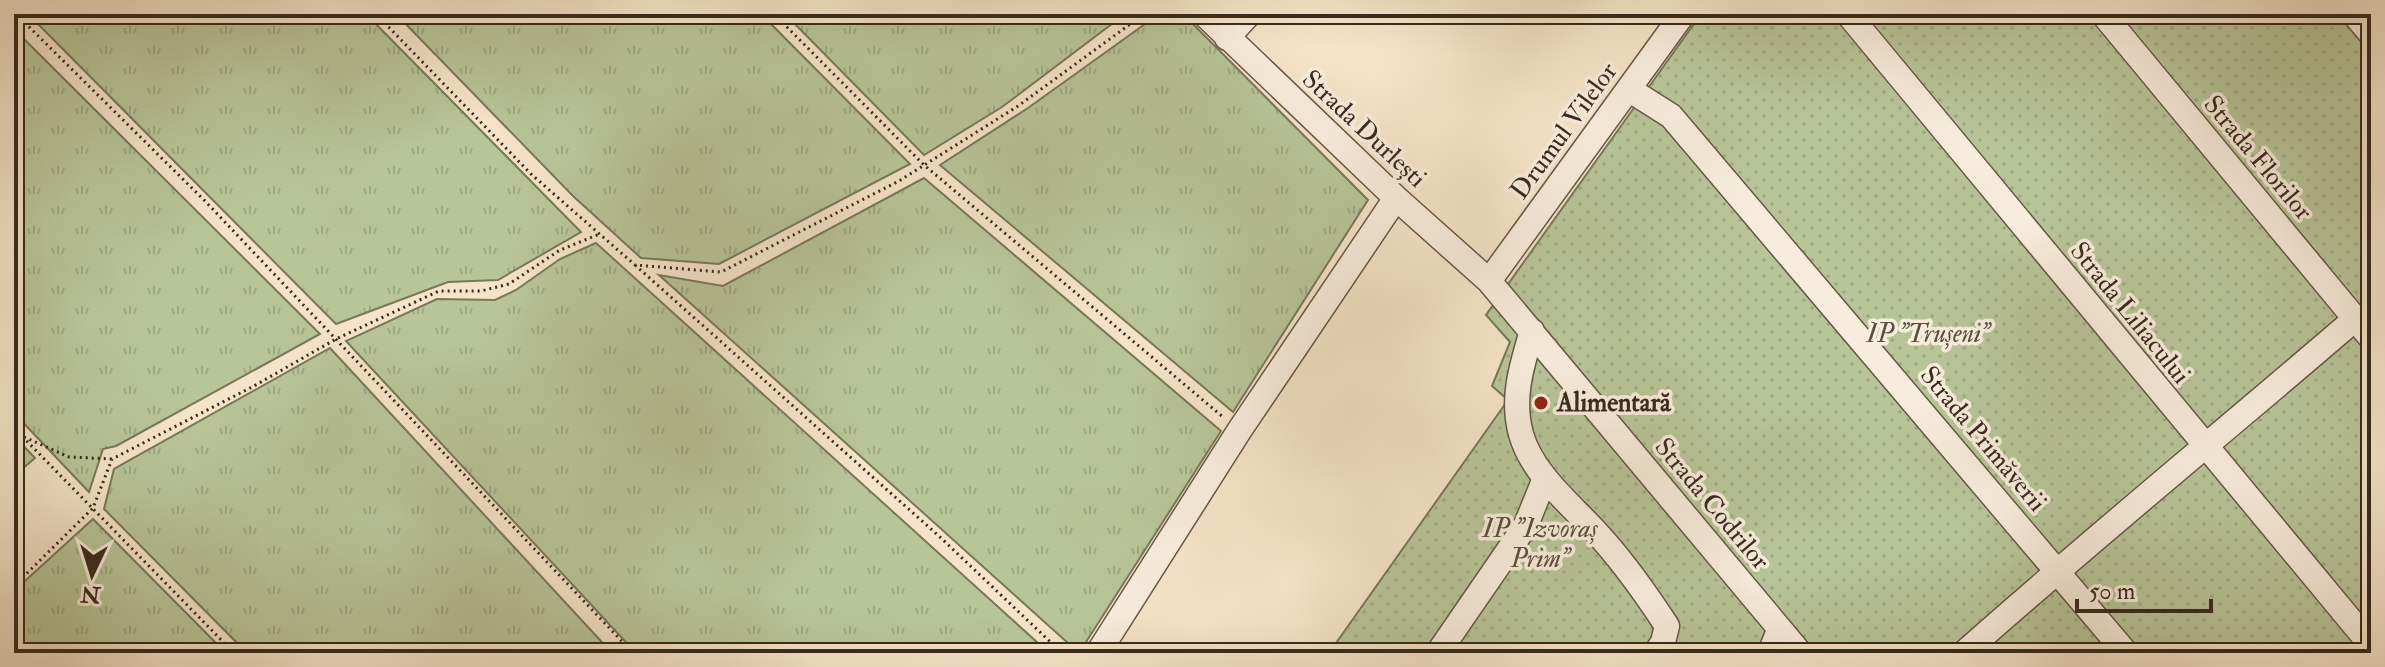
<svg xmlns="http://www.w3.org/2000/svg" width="2385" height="667" font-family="'IM FELL Double Pica',serif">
	<defs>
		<pattern id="grass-tufts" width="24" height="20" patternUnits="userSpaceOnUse" patternTransform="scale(2)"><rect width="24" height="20" fill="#b8c599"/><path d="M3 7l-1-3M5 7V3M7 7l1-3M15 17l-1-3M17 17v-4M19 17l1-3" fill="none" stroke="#9fa983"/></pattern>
		<pattern id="garden-dots" width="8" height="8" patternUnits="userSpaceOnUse" patternTransform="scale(2)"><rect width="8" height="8" fill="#b8c599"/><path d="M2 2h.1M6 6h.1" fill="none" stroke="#9fa983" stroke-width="1.8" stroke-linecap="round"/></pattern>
	</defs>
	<rect width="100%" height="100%" fill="#f5e4c9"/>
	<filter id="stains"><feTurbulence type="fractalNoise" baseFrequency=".0025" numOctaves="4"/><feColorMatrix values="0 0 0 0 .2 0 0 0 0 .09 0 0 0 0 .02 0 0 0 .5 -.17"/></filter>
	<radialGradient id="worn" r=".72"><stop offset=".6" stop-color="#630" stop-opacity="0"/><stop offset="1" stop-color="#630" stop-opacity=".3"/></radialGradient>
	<path fill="url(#grass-tufts)" stroke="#78785a" stroke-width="2" d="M28 14H366L581 232 498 280 448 282 336 324Z
		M396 14H761L910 164 719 264 641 258 573 196Z
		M785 14H1125L1002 107 924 155Z
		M1159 14H1183L1368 200 1233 412 940 165 1028 108Z
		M14 29 320 334 116 446 103 449 89 492 14 413Z
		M924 178 1221 431 1079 653 659 275 723 286Z
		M596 243 1049 653H636L346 341 437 299 495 300 516 290 560 259Z
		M330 348 612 653H247L104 509 114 469Z
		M14 436 35 458 14 476Z
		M93 519 226 653H14V591Z"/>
	<path fill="url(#garden-dots)" stroke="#78785a" stroke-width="2" d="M1701 14H2371V653H1329L1508 400 1492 386 1510 342 1486 315Z"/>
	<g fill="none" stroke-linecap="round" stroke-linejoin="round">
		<g stroke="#665847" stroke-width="27">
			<path id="minor" d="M1204 14 1396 198 1489 281 1800 653
				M1848 14 2371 645
				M2103 14 2371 338
				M2354 14 2371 34
				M1227 38 1249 14
				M1630 90 1671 116 2126 653
				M1489 281 1683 14
				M1532 331C1522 365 1511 398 1521 434 1533 477 1576 508 1604 541 1627 567 1648 597 1667 626L1663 642 1656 653
				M1098 653 1239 431 1396 198
				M1438 653 1526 525 1545 478
				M1770 653 1779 630
				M1964 653C2092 539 2225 431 2355 319"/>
		</g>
		<path stroke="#372a1c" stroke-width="3" stroke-dasharray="2 4" stroke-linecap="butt" d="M16 14 205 201 633 653
			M376 14 531 174 635 265 721 272 899 181 1018 106 1144 14
			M774 14 924 165 1223 417
			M635 265 941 538 1062 653
			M14 428 234 653
			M24 437 69 457 112 459
			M14 586 93 508 112 459 254 386 336 339 439 291H481L509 284 560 250 600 234"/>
		<use href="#minor" stroke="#f8eddc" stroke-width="24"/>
	</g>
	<circle fill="#8f2418" stroke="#f8eddc" stroke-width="3" cx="1541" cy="403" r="8"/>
	<g text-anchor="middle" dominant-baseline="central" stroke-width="7" stroke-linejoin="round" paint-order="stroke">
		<g font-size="26" fill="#372a1c" stroke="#f8eddc">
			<text transform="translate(1364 129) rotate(43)">Strada Durlești</text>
			<text transform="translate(1564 131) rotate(-54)">Drumul Vilelor</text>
			<text transform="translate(2258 158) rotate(50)">Strada Florilor</text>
			<text transform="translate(2130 313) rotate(51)">Strada Liliacului</text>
			<text transform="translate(1983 439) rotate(50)">Strada Primăverii</text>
			<text transform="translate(1712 504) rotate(50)">Strada Codrilor</text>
		</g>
		<g font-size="26" font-style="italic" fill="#57513b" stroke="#f8eddc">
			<text x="1928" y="334">IP "Trușeni"</text>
			<text x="1540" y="529">IP "Izvoraș<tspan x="1540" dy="30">Prim"</tspan></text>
		</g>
		<g font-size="26" font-weight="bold" fill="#372a1c" stroke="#f8eddc" text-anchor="start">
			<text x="1557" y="403">Alimentară</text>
		</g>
	</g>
	<rect width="2385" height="667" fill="none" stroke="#f5e4c9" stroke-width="48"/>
	<rect x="16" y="16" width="2353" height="635" fill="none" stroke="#372a1c" stroke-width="4"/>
	<rect x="24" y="24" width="2337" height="619" fill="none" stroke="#372a1c" stroke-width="2"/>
	<g transform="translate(92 575) rotate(184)" stroke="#f8eddc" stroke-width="6" paint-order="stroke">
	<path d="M0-6L14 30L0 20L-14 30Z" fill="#372a1c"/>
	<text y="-12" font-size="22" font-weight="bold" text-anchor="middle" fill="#372a1c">N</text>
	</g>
	<path d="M2077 599v12h134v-12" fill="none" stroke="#372a1c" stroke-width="4"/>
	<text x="2089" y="599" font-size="24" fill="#372a1c" stroke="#f8eddc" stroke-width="6" paint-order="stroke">50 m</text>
	<rect width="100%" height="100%" filter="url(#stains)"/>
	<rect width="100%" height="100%" fill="url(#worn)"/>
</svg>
